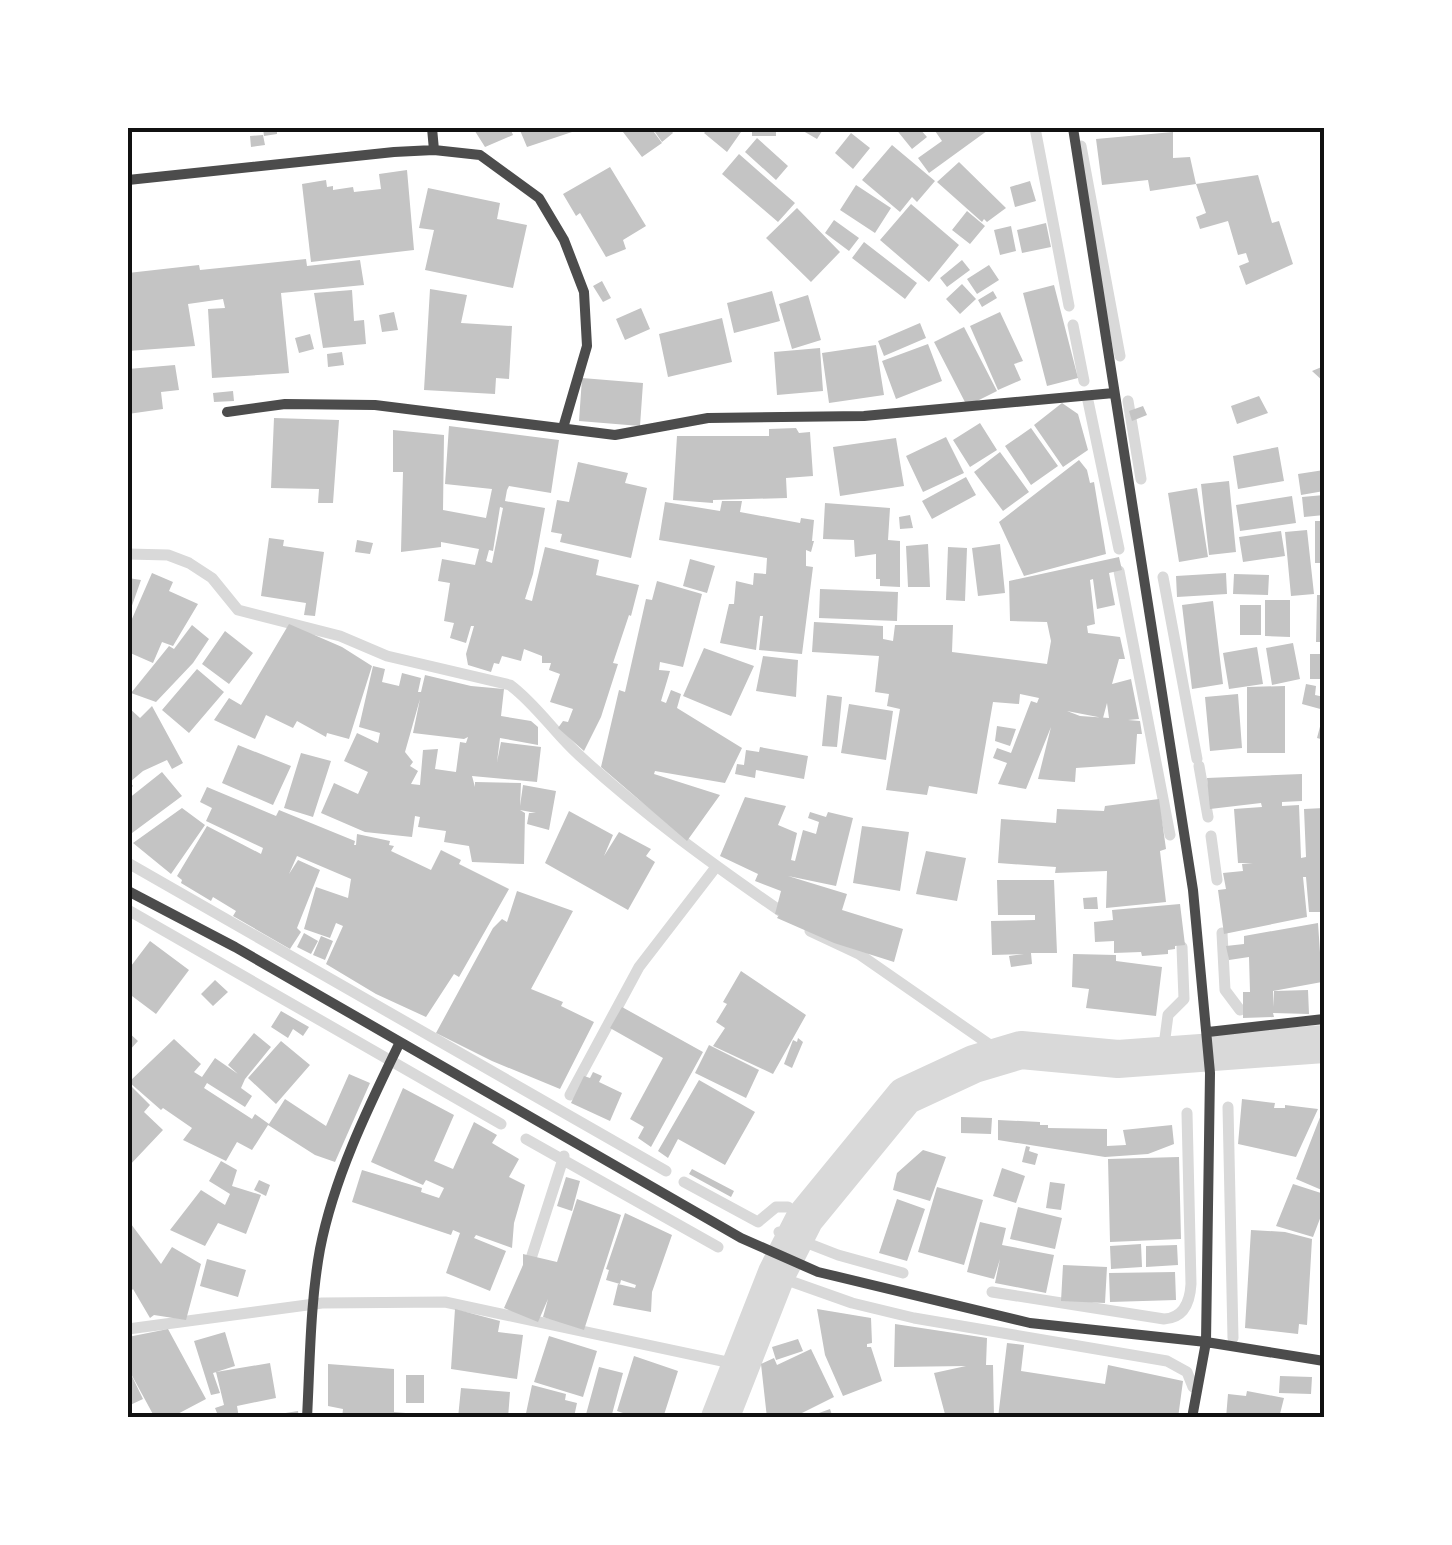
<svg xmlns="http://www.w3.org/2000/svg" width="1452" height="1545" font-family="'Noto Sans',sans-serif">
	<rect width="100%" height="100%" fill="#fff"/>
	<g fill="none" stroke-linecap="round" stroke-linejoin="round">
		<path stroke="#d9d9d9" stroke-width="11" d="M1035 128 1069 306
			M1081 146 1120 356
			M1073 325 1084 381
			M1087 396 1119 549
			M1128 401 1141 479
			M128 554 168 555 189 563 212 578 238 610 340 636 387 656 510 685C537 705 555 734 580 756 644 815 715 866 786 915
			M1119 571 1170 835
			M1163 577 1197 759
			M1199 766 1208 817
			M1211 836 1217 880
			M128 863 666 1171
			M128 910 501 1124
			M810 931 859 954 1003 1054
			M1222 933 1225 990 1240 1010
			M1165 1038 1168 1015 1184 999 1182 947
			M570 1095 639 967 716 867
			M1228 1107 1233 1338
			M526 1139 718 1247
			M684 1182 758 1222 776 1207H788
			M779 1232 838 1255 903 1273
			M527 1271 564 1156
			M773 1275 852 1303 914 1318 1167 1361 1187 1372 1193 1387
			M992 1292 1164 1319C1184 1318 1190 1302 1191 1284L1187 1113
			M128 1329 322 1303 445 1302 741 1365"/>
		<path stroke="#d9d9d9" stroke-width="38" d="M720 1418 777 1273 805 1218 905 1096 974 1064 1021 1050 1118 1059 1324 1044"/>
	</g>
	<path fill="#c4c4c4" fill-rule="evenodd" d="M263 128H277V134L264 136Z
		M473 128H510L513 135 485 147Z
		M519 128H577L578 130 527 147Z
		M620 128H651L662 143 642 157Z
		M660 128H669L673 133 662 142 655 132Z
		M709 128H734L741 132 727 152 704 133Z
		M752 128H776V136H752Z
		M798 128H824L817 139Z
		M895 128H919L927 137 912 149Z
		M933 128H991L929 173 918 158 942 141Z
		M1173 132V158L1190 157 1196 184 1150 191 1148 180 1102 185 1096 139Z
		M851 133 870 148 853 169 835 153Z
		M263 135 265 145 251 147 250 136Z
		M757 138 788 166 776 180 745 152Z
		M892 145 935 181 917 202 912 197 900 212 862 180Z
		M739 154 795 203 778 222 722 174Z
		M959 162 1006 208 987 222 984 219 982 222 937 182Z
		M610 167 646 226 623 240 626 249 606 257 580 213 576 216 563 194Z
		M407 170 414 250 311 262 302 184 326 180 327 187 333 186V190L353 187 354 192 381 189 379 174Z
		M1258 175 1272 223 1279 221 1293 264 1246 285 1239 266 1249 262 1246 253 1238 255 1228 221 1200 229 1196 217 1206 213 1196 184Z
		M1030 181 1036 201 1015 207 1010 187Z
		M856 185 891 208 875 233 840 210Z
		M428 188 500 203 497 219 527 225 513 288 425 270 434 230 419 228Z
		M911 204 959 245 929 282 880 240Z
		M797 208 840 252 811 282 766 238Z
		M967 211 985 226 970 244 952 230Z
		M834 220 859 238 849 251 825 233Z
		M1046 223 1051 247 1022 253 1017 230Z
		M1011 226 1016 251 1000 255 994 230Z
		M864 242 917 283 905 299 852 258Z
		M306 259 307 266 360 260 364 285 281 293 289 373 212 378 208 309 225 308 223 299 188 304 195 346 128 351V273L199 265 200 270Z
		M962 260 970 270 947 287 940 278Z
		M989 265 999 280 977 294 967 279Z
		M602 281 611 298 603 302 593 286Z
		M962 284 976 299 960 314 946 299Z
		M1054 285 1078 378 1047 386 1023 293Z
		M430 289 467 295 461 323 512 326 509 379 496 378 495 394 424 390Z
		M352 290 354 321 364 320 366 344 323 348 314 293Z
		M772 291 780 321 734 333 727 303Z
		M993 291 997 298 982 307 978 300Z
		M808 295 821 340 792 349 779 304Z
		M641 308 650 329 625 340 616 319Z
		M394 312 398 330 382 332 379 315Z
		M1000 312 1023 361 1014 364 1021 380 998 390 970 326Z
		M722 318 732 362 668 377 659 334Z
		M920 323 926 338 884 356 878 341Z
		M964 327 997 391 967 406 934 342Z
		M310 334 314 349 299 353 295 338Z
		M928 344 942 381 896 399 882 361Z
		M876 345 884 395 829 403 822 353Z
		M820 348 823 391 777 395 774 352Z
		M342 352 344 365 328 367 327 354Z
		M175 365 179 390 161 392 163 409 128 414V369Z
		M1324 366V382L1312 371Z
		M582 378 643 383 640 426 579 421Z
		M233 391 234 401 214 402 213 393Z
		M1259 396 1268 413 1237 424 1231 406Z
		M1062 403 1078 414 1088 450 1063 467 1034 425Z
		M1143 406 1147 415 1132 421 1129 411Z
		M274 418 339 420 333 503H318L319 489 271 488Z
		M980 423 997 450 970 467 953 440Z
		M449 426 559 440 551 493 509 486 507 490 505 501 545 508 533 574 525 599 532 601 545 547 599 560 596 575 639 585 631 616 629 615 613 663 618 664 601 717 584 751 558 728 563 721 568 722 573 709 550 702 560 674 549 670 551 663H542V656L524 649 521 661 502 656 499 664 494 663 491 672 468 665 466 654 474 626H471L466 643 450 638 454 623 444 621 450 583 438 581 442 559 475 565 479 549 441 542V547L401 552 403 472H393V430L444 435 443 510 486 518 492 489 445 484ZM500 507 503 508 492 563 486 561 489 550 493 551Z
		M796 428 799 433 810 432 813 476 786 478 787 498 713 500V503L673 500 677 436H769V429Z
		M1031 428 1058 466 1031 485 1005 446Z
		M946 437 964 473 923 492 906 456Z
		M896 438 904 486 840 496 833 447Z
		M1278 447 1284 481 1238 489 1233 456Z
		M1000 452 1029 492 1003 511 974 472Z
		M1079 460 1087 470 1090 483 1094 482 1106 554 1024 576 999 522Z
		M578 462 628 473 625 483 647 488 631 558 560 542 562 534 551 532 557 500 569 502Z
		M1324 470V491L1301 495 1298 474Z
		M966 477 976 495 932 519 922 501Z
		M1229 481 1236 552 1209 555 1201 484Z
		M1197 488 1208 557 1179 562 1168 493Z
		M1324 495V515L1304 517 1302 497Z
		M1292 496 1296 523 1240 531 1236 505Z
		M722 501H742L740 512 800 523 801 518 814 520 812 541H814L811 552 806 550V566L813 567 802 654 759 650 763 616H760L756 650 720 643 729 604H734L736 581 753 585 754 573 766 574 767 558 659 540 665 502 720 511Z
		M825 503 890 508 888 540 900 541V587L880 586V579H876V554L855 557 854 540 823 539Z
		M910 515 913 528 900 529 899 517Z
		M1315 521H1324V563H1315Z
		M1307 530 1314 594 1291 596 1285 532Z
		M1281 531 1285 556 1243 562 1239 537Z
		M269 538 284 540 283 546 324 552 315 616 304 615 306 603 261 596Z
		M357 540 373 543 370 554 355 552Z
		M928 544 930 587H908L906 546Z
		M1000 544 1005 593 978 596 972 548Z
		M948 547 967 548 965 601 946 600Z
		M1119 557 1122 570 1109 573 1115 605 1097 609 1093 579 1090 580 1095 624 1087 626 1088 633 1120 637 1125 659H1119L1112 684 1131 679 1139 719 1128 720 1140 721 1142 734H1137L1135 764 1076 768 1075 782 1038 779 1051 727 1026 789 998 784 1007 763 993 758 997 748 1011 753 1031 701 1037 703 1039 698 1020 694 1019 704 993 702 977 794 929 786 927 795 886 790 900 709 887 706 889 694 875 692 879 656 812 652 814 622 883 626V639L893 641 895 625H953L952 652 1047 664 1051 641 1047 622 1010 621 1009 581ZM1107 703 1109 718 1080 716 1067 711 1103 718Z
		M690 559 715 566 707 593 683 586Z
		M152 573 173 582 169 591 198 604 173 646 162 642 153 663 128 652V628Z
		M1226 573 1227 594 1177 597 1176 576Z
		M1234 574 1269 575 1268 595 1233 594Z
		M128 578 141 580 128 617Z
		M657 581 702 594 683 667 660 662 659 670 670 671 661 701 666 703 671 690 681 694 677 708 742 748 725 783 655 771 654 774 720 795 687 841 601 767 619 690 625 692 646 599 652 600Z
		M820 589 898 592 897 621 819 618Z
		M1317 595H1324V642H1316Z
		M1265 600H1290V637L1265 636Z
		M1213 601 1223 684 1192 689 1182 605Z
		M1240 605H1261V635H1240Z
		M289 624 342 647 372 666 349 739 327 733 326 737 297 721 293 728 266 715 255 739 214 720 229 698 241 705Z
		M192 625 209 639 193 663 156 702 131 693 169 646 174 649Z
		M225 631 253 653 229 684 202 664Z
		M1293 643 1300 679 1272 685 1266 648Z
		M1257 647 1263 684 1229 689 1223 653Z
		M704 648 754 666 731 716 683 696Z
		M1310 654H1324V679H1310Z
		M763 656 798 660 796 697 756 691Z
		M373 666 385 669 382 682 399 686 402 673 421 678 418 692H421L425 675 471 686 504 689 501 716 531 721 538 727V745L500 738 497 762 501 742 541 747 537 782 472 776 475 787V782L521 783 520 806 523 785 556 791 549 830 527 824 529 813H536L520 810 525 813 524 864 472 862 469 846 444 842 446 831 418 827 420 817 415 816 412 837 365 832 321 813 334 783 358 794 368 772 344 761 357 733 378 743 380 733 359 727ZM420 699 413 733 464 739 468 737 466 743 460 742 456 772 435 769 438 749 423 750 420 785 411 784 418 771 410 766 413 762 405 752Z
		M197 669 224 692 189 733 162 710Z
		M1306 684 1316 686 1315 695 1324 697V710L1302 704Z
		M1285 686V753H1247V687Z
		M1238 694 1242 748 1210 751 1205 697Z
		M827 695 842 697 837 747 822 746Z
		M849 704 893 711 886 760 841 753Z
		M152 706 183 763 172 769 167 760 143 771 130 782 133 786 128 791V707L140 718Z
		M1323 715 1324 716V740L1317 738Z
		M997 726 1016 729 1010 746 995 741Z
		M238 745 291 766 273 805 222 783Z
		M760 747 808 756 804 779 756 770 755 778 735 774 737 764 744 765 746 750 759 752Z
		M301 753 331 761 313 817 284 808Z
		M162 772 182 796 128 836V799Z
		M1302 774V801L1282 802V806L1299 805 1301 858 1306 857 1304 809 1324 808V944H1322L1320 912H1309L1306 877H1303L1307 917 1224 934 1218 890 1226 889 1223 873 1243 871 1242 864 1253 863H1238L1234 809 1262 807 1261 803 1210 809 1207 778Z
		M207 787 276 816 279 810 355 841 354 845H356L357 834 390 841 389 845 394 846 391 851 431 870 441 850 461 860 459 864 509 889 459 977 454 974 426 1017 376 994 326 964 343 926 336 923 330 938 304 929 316 887 348 898 351 879 297 856 289 874 298 860 320 870 297 928 301 932 290 949 233 916 236 911 213 897 211 901 181 883 182 880 177 876 207 826 261 854 263 848 206 821 212 808 200 802Z
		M745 797 786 806 778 825 797 833 791 860 795 861 803 830 816 834 819 822 808 818 810 812 826 817 828 812 853 818 836 886 788 876 847 894 842 910 903 929 894 962 834 943 777 918 779 915 775 914 781 891 755 881 758 874 720 856Z
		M1159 799 1166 849 1160 851 1166 902 1106 908 1107 871 1055 873 1056 867 998 863 1001 819 1056 823 1057 809 1104 811 1105 806Z
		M182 808 205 825 171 874 133 843Z
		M569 811 613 835 604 856 619 832 651 849 646 856 655 862 628 910 545 863Z
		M862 826 909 832 900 891 853 883Z
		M926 851 966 858 957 901 916 894Z
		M997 880H1054L1057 953H1031L1032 964 1011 967 1009 956 1024 954 992 955 991 921 1035 920V915H998Z
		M517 891 573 911 531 989 563 1002 561 1006 594 1022 560 1089 492 1061 436 1033 493 928 502 919 507 922Z
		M1097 897 1098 909H1084L1083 898Z
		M1180 904 1185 945 1175 946V949L1168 950V954L1142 956 1141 952 1114 953V941L1095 942 1094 922 1113 920 1112 910Z
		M1318 923 1322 982 1273 991 1274 1007V991L1308 990 1309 1014 1273 1013 1274 1017 1243 1018V992H1250L1249 957 1229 960 1226 946 1244 944V936Z
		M304 933 318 941 311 954 297 947Z
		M321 936 333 941 325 960 313 955Z
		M150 941 189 970 156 1014 128 993V970Z
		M1073 954 1116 955V961L1162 967 1156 1016 1086 1008 1089 989 1072 987Z
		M741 971 806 1015 773 1074 713 1046 725 1028 716 1022 727 1004 723 1002Z
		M215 980 228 992 213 1006 201 994Z
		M622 1007 703 1052 651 1147 638 1138 644 1127 630 1119 663 1058 610 1028Z
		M281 1011 309 1027 303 1036 293 1029 288 1038 271 1027Z
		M128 1032 138 1041 128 1052Z
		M254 1033 271 1047 245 1079 241 1088 252 1096 245 1107 207 1083 204 1088 252 1119 255 1114 269 1124 285 1099 326 1126 349 1074 370 1083 335 1162 315 1155 268 1125 252 1150 237 1142 226 1161 183 1140 192 1128 163 1108 161 1110 129 1082 174 1039 201 1064 194 1072 202 1077 215 1058 238 1074 228 1065Z
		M798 1038 803 1042 792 1068 784 1064 793 1040 797 1042Z
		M281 1041 310 1065 276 1104 248 1078Z
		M709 1045 759 1070 746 1098 695 1073Z
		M593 1072 602 1076 599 1082 622 1093 610 1121 571 1103 584 1076 590 1078Z
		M699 1080 755 1112 725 1165 678 1139 668 1158 658 1151Z
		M128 1083 150 1105 144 1112 163 1130 128 1167Z
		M403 1088 454 1115 434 1161 453 1169 474 1122 497 1135 492 1143 519 1159 509 1177 525 1185 514 1223 512 1248 476 1235 474 1238 506 1251 490 1291 446 1273 460 1233 453 1230 451 1235 352 1202 362 1170 422 1188 421 1192 439 1198 444 1188 426 1180 423 1185 371 1162Z
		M1242 1099 1275 1103 1274 1108H1285V1105L1318 1109 1296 1157 1238 1144Z
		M1324 1107V1191L1296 1179Z
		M961 1117 992 1118 991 1134 961 1133Z
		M998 1120 1040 1122V1125H1048V1128L1107 1129V1146L1126 1145 1123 1130 1172 1125 1174 1144 1148 1154 1105 1157 998 1140Z
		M1026 1146 1030 1147 1029 1151 1038 1154 1035 1165 1022 1162Z
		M923 1150 946 1157 930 1201 893 1190 897 1173Z
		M1179 1157 1181 1239 1110 1242 1108 1159Z
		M221 1161 237 1170 232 1186 261 1195 246 1234 218 1223 205 1246 170 1230 201 1190 225 1205 230 1194 209 1181Z
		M1002 1168 1025 1176 1016 1203 993 1196Z
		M692 1169 734 1191 731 1197 689 1174Z
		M566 1177 580 1181 572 1211 557 1206Z
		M259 1180 270 1185 266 1196 254 1190Z
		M1050 1182 1065 1184 1061 1210 1046 1208Z
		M1293 1184 1324 1194V1208L1313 1237 1276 1226Z
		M937 1187 983 1200 964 1265 918 1252Z
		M577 1199 621 1215 584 1330 543 1317 548 1299 538 1322 504 1308 523 1265V1254L557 1262Z
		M897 1199 925 1209 907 1261 879 1253Z
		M1018 1207 1062 1218 1055 1249 1010 1239Z
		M625 1213 672 1235 652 1292 651 1312 613 1305 618 1284 635 1288 636 1285 621 1280 620 1284 606 1280 609 1270 606 1269Z
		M128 1220 161 1264 172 1247 201 1264 186 1320 154 1315 150 1318 133 1289 128 1294Z
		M980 1222 1006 1228 1002 1245 1054 1255 1046 1293 995 1283 1000 1259 994 1279 967 1272Z
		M1251 1230 1285 1232 1312 1239 1307 1325 1299 1324 1298 1334 1245 1328Z
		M1141 1244 1142 1267 1111 1269 1110 1246Z
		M1177 1245 1178 1265 1146 1267V1246Z
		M207 1259 246 1270 238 1297 200 1286Z
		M1063 1265 1107 1267 1105 1303 1061 1301Z
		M1175 1272 1176 1300 1110 1302 1109 1273Z
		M455 1309 500 1321 498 1332 523 1335 517 1379 451 1369Z
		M817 1309 871 1318 872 1343 867 1344V1347H871L882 1381 843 1396 825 1355Z
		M895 1324 987 1338 986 1365H993L994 1418H946L934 1373 966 1366 894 1367Z
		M168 1329 206 1399 170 1418H155L129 1370 143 1399 128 1406V1337Z
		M225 1332 235 1366 213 1373 220 1393 211 1395 194 1341Z
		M549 1336 597 1351 583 1397 534 1382Z
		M798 1339 803 1351 776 1360 772 1347Z
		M1007 1343 1024 1345 1021 1371 1105 1384 1108 1365 1183 1381 1178 1418H998Z
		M811 1349 834 1397 792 1418H767L761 1364 774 1358 777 1365Z
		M634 1356 678 1371 663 1418H638L617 1411Z
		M270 1363 276 1398 237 1406 239 1418H219L215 1408 224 1405 216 1372Z
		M328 1364 394 1369V1412L429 1415V1418H342L343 1409 328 1406Z
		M599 1367 623 1373 611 1418H585Z
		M406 1375H424V1403H406Z
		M1280 1376 1312 1377 1311 1394 1279 1393Z
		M532 1385 566 1394 565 1400 577 1403 574 1417 564 1415V1418H525Z
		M461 1388 510 1392 508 1418H458Z
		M1247 1391 1284 1398 1279 1418H1226L1228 1394 1246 1396Z
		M830 1409 833 1418H808V1417Z
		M298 1411 299 1418H273V1415Z"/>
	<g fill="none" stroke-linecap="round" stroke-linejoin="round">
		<path stroke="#4c4c4c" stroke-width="10" d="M432 128 434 150
			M128 180 394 152 434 150 480 155 539 198 564 240 584 292 587 346 563 428
			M227 412 285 404 375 405 615 435 708 418 864 416 1114 393
			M128 891 235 947 741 1238 818 1272 1030 1323 1206 1342 1210 1073 1193 890 1073 128
			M1208 1032 1324 1019
			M307 1418C310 1362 310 1304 320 1249 334 1177 368 1108 400 1042
			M1192 1418 1206 1342 1324 1361"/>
	</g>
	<rect width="1452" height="1545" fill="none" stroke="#ffffff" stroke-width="260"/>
	<rect x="130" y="130" width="1192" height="1285" fill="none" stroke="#111" stroke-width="4"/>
</svg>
